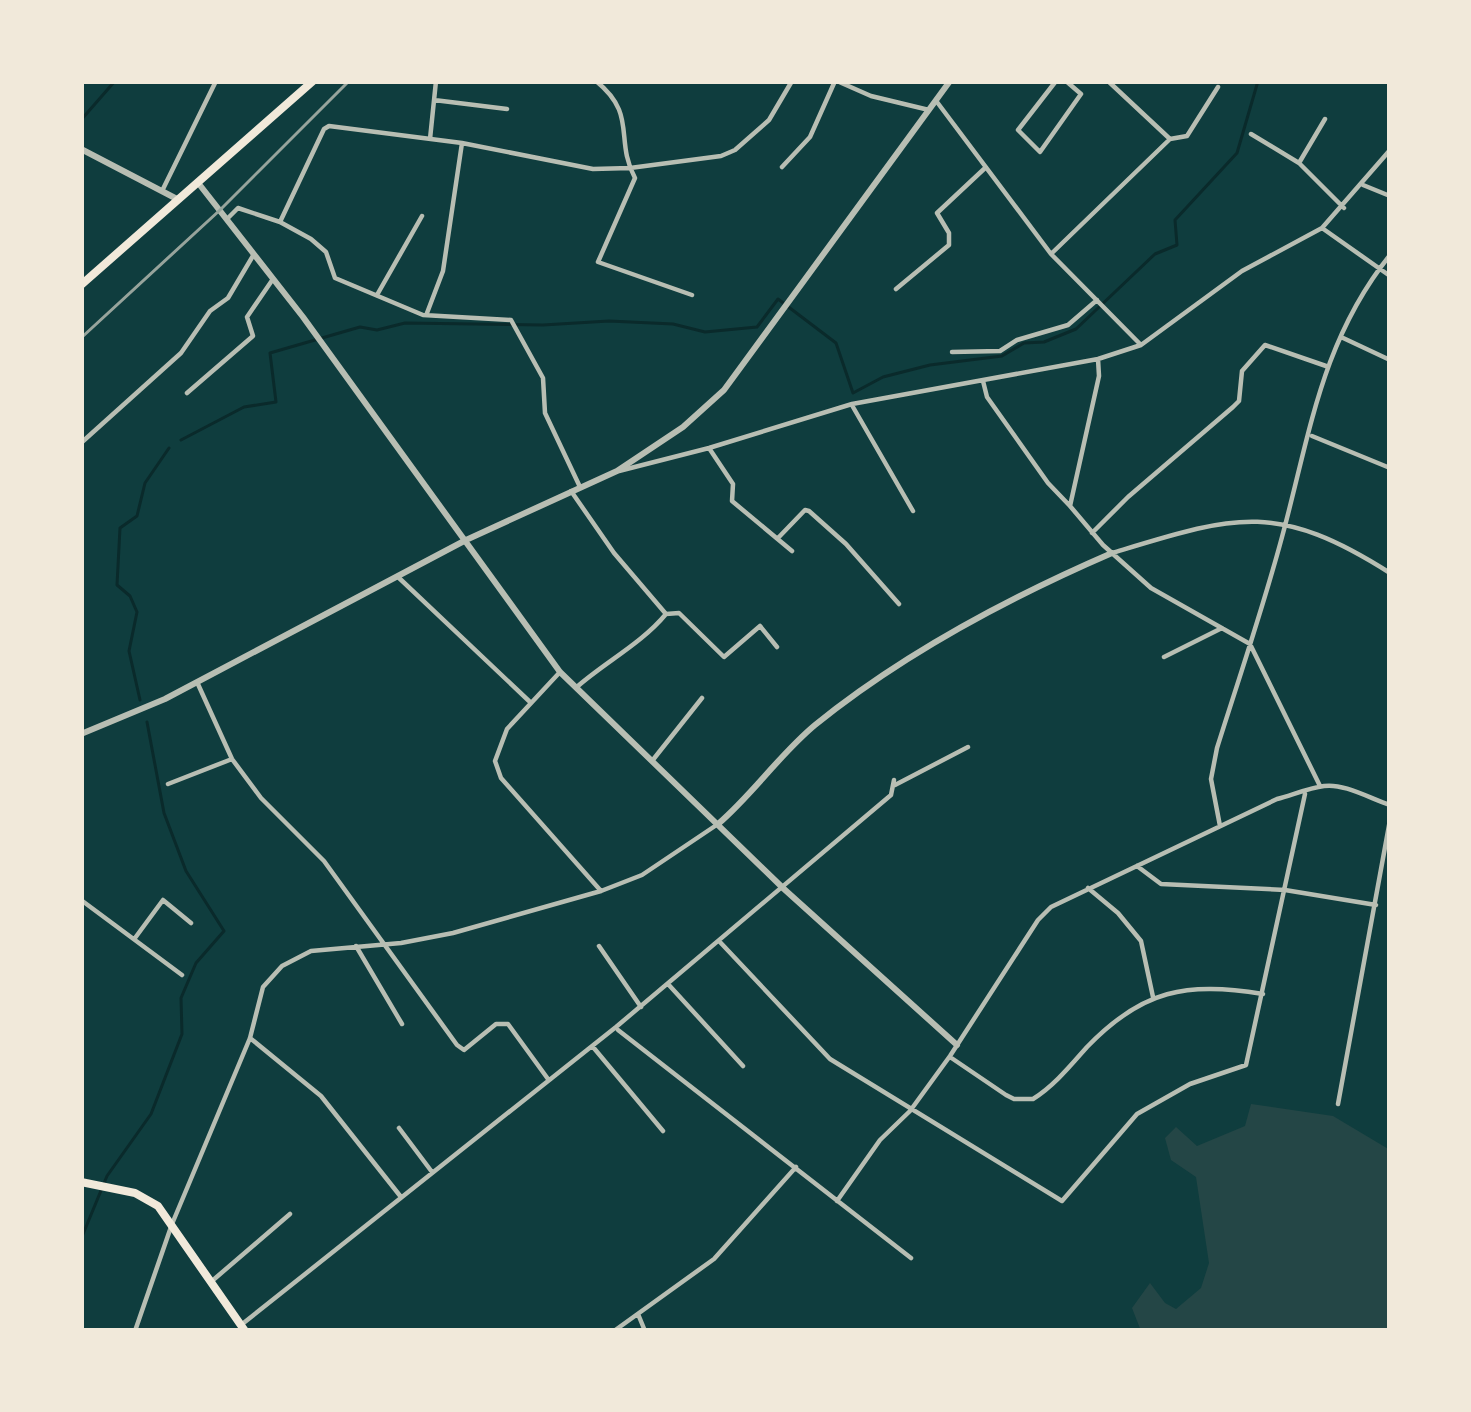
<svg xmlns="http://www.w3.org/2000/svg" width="1471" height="1412" font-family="'PT Sans Narrow',sans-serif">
	<rect width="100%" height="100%" fill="#0f3d3e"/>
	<path fill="#244646" d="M1251 1104 1333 1116 1390 1150V1331H1141L1132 1308 1150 1283 1165 1303 1176 1309 1201 1288 1209 1263 1196 1177 1171 1160 1165 1138 1176 1127 1197 1146 1245 1126Z"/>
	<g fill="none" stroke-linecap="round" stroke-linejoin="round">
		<path stroke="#0a2a2b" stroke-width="3" d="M81 120 115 81
			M181 440 244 407 276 402 270 353 360 327 377 330 405 323 543 325 609 321 673 324 705 332 757 327 778 299 836 343 853 393 883 377 930 365 1002 356 1024 343 1044 342 1076 329 1155 254 1177 245 1175 220 1237 153 1258 81
			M140 700 129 651 137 612 130 596 117 585 120 528 137 516 145 483 169 448
			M81 1239 107 1176 151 1114 182 1034 181 998 196 963 224 931 186 871 164 813 147 722"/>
		<path stroke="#b8beb3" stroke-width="4.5" d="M596 81C638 115 614 139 635 178L598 262 692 295
			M837 81 871 96 929 110
			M1056 81 1018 130 1040 152 1081 94 1066 81
			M434 100 507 109
			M937 102 1051 254 1141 345
			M1251 134 1299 163 1344 208
			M430 139 436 81
			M1170 139 1187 136 1218 87
			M1299 163 1325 119
			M782 167 810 137 835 81
			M1363 185 1390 196
			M163 189 216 81
			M227 219 238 208 280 222 311 239 326 252 335 278 423 315 511 320 543 378 545 413 580 487
			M280 222 324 129 329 126 462 143 593 169 630 168 721 156 735 150 769 120 792 81
			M1322 228 1390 276
			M1051 254 1170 139 1108 81
			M896 289 949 245V233L937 213 984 169
			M377 295 422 216
			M427 313 443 271 462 143
			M1341 337 1390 360
			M952 352 1000 351 1017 340 1068 325 1097 300
			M1098 359 1099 376 1070 506 1103 545 1151 588 1250 644 1320 786
			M983 381 987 397 1048 483 1070 506
			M187 393 253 336 247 317 273 279
			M1390 399V408
			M853 407 913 511
			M1312 436 1390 468
			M81 443 181 353 210 311 228 298 254 254
			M709 448 733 484 732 501 792 551
			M619 471 709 448 852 404 1098 359 1141 345 1242 271 1322 228 1390 150
			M571 491 614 553 666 614C642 643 607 661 578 686
			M1092 533 1128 497 1233 407 1239 401 1242 371 1265 345 1326 366
			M778 538 805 510 809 511 846 544 899 604
			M1112 553C1234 516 1275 500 1390 573
			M398 577 529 701
			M666 614 679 613 724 657 760 626 777 647
			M1164 657 1222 628
			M560 672 507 729 495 761 501 778 601 891
			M197 682 232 759 261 798 324 861 457 1045 464 1050 496 1024H508L548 1079
			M652 761 702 698
			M168 784 232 759
			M895 785 968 747
			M1220 826 1211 779 1217 748C1239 678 1263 608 1282 537 1310 434 1321 341 1390 255
			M1137 866 1161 884 1285 890 1376 905
			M1088 888 1118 913 1141 941 1153 997
			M81 900 182 975
			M135 938 163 900 191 923
			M719 941 830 1059 1062 1201 1137 1114 1190 1084 1246 1065 1305 794
			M356 946 402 1024
			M599 946 641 1007
			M668 984 743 1066
			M618 1030 911 1258
			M250 1038 321 1096 401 1197
			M593 1047 663 1131
			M950 1057 1006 1095 1014 1099H1033C1054 1086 1071 1065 1087 1047 1143 989 1186 982 1263 994
			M1338 1104 1390 820
			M399 1128 432 1172
			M837 1201 880 1140 910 1111 950 1056 1038 920 1051 907 1277 799C1292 795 1309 788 1324 786 1344 783 1371 799 1390 805
			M212 1281 290 1214
			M638 1314 645 1331
			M241 1325 616 1027 891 795 894 780
			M135 1331 172 1224 250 1038 263 987 282 966 311 951 401 943 453 933 601 891 642 875 718 824
			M614 1331 714 1259 796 1167"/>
		<path stroke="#b8beb3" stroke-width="6" d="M81 149 177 199
			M199 184 303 317 560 672 784 889 957 1045
			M81 734 165 699 466 540 617 471 683 427 724 390 950 81
			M718 824C753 794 779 755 815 725 904 653 1008 598 1112 553"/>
		<path stroke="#f1e9da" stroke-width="8" d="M81 1182 135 1193 158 1206 245 1331"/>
		<path stroke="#f1e9da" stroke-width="8" d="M81 285 313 81"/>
		<path stroke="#97a49c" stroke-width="3" d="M81 338 220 210 349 81"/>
	</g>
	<rect width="1471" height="1412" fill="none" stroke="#f1e9da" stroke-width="168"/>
</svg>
